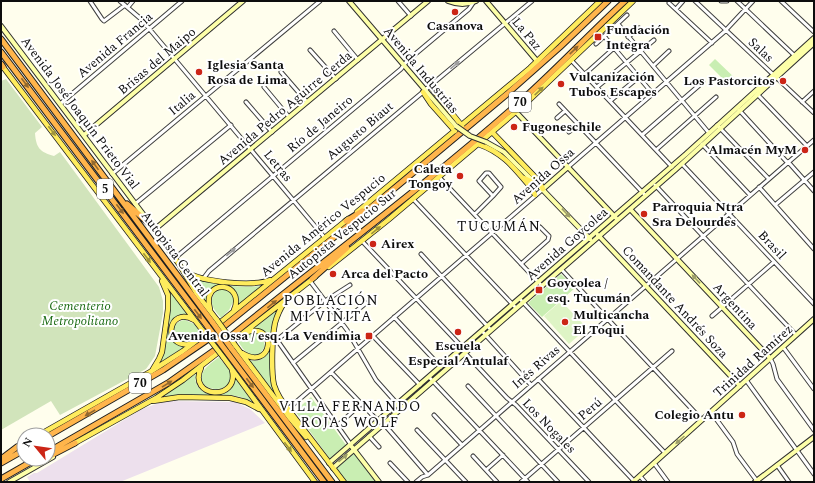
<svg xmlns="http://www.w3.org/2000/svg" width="815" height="483" font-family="Spectral,serif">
	<rect width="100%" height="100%" fill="#fffeed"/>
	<path fill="#ede0ed" d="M173 401 235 402 250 409 265 423 120 482H30L27 477 34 473H37L142 409 159 403Z"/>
	<path fill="#c9eeb2" d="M715 59 738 81 731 87 709 65Z
		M561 274 575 288 542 317 528 303Z
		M189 276C209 285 240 288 262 286L238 305 239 300 236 292C216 282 215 282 205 301Z
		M169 289 190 316C167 306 158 346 186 346L159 363C167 340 172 313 169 289Z
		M224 289 231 293 234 300 229 310 221 318C213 309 208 302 216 291Z
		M278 309 274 319V389L271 392 248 360C264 364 271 353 270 338L260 329H253Z
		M185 320 194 324 202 335C174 355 162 323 185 320Z
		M253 332 262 336 265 346 260 354C249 358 243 350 238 341L247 334Z
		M219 357C222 362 228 367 230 372 238 395 193 394 203 372 206 366 214 361 219 357Z
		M196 374C190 397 234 406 235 377L253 403 241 397 230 395 163 396Z
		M311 397 346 445 330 459 295 411Z
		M353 452 355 453 376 482H346L336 469V466Z"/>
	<path fill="#d1e4bb" d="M6 79 42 127 35 133C36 148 40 152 54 156L60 152 159 287 163 301V313L155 356 146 369 60 415 51 401 1 430V81Z"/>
	<path fill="#def4c5" d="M561 301 587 328 569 344 544 316Z"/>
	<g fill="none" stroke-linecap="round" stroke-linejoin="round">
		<g stroke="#404040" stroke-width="5">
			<path id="street" d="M90 1 102 19 104 21 125 5
				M120 1 141 19 325 238
				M398 1 411 16
				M695 1 814 113
				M721 1H727
				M737 1 795 56
				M781 1 814 32
				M669 3 712 43
				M128 7 133 1
				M676 9 683 1
				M618 24 709 133
				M334 31 358 60
				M604 36 653 94
				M628 37 639 28
				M596 44 627 15
				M310 50 336 79
				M571 60 672 167
				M653 66 669 51
				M281 72 307 102
				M585 74 614 48
				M264 87 289 117
				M597 87 654 40
				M425 90 532 1
				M757 94 807 146
				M610 101 639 77
				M246 102 272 132
				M802 102 814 91
				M60 104 182 1
				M559 104 645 195
				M739 110 786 161 790 164 814 191
				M557 118 565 111
				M717 125 769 179
				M569 132 578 124
				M642 135 703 82
				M702 144 750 195
				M656 150 716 97
				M682 164 814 304
				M568 167 724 32 753 1
				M486 173H489L501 187 493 196 479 181Z
				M112 174 320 1
				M439 177 542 286
				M655 185 796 335
				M759 187 814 249
				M413 199 516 308
				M135 204 231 125
				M775 205 814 172
				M475 214 493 196
				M362 241 463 348 465 353 507 398 516 405 589 482
				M421 254 491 330
				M175 258 401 69 407 61 469 9 473 3
				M521 264 548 240 549 236 540 227
				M561 269 702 420
				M203 279 209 271 423 92
				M310 281 347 330 376 380 401 408
				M350 285 325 301 277 340 351 445
				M520 299 665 453
				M712 316 774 262
				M394 317 441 367
				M482 331 531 385
				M373 336 420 385
				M783 347 814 389
				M770 358 773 364 777 379 814 430
				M293 363 366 303
				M331 372 378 421 383 423 428 475
				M429 377 528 482
				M538 379 634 481
				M746 380 814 474
				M468 386 558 482
				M288 409 543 189
				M711 412 733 442 737 454 757 481
				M434 415 462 445
				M337 426 361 404
				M417 430 466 482
				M369 436 379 447
				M473 456 497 482
				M390 463 408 482
				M654 463 668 482
				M777 465 789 482
				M486 470 503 455
				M640 476 645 482
				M416 482 422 477 428 475 814 140
				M521 482 672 351"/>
		</g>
		<g stroke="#2f2f2f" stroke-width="6">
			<path id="secondary" d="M349 1 456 126
				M448 1C458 5 467 5 476 1
				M486 1 537 61
				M1 26 146 218
				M516 112 616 218
				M84 135 243 1
				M486 142 504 152 534 182
				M541 188 590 239
				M543 189 568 167
				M630 209 770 358
				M154 230 428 1
				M598 235 740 386
				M352 447 379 482
				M329 463 686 154 814 38
				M333 468 675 170 814 43
				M9 482 53 457
				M633 482 814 319
				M755 482 814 437"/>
		</g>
		<g stroke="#1e1e1e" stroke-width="6">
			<path id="primary" d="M3 67 203 331
				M430 86 462 126
				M423 92 431 104 455 131
				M492 132 539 181 543 189
				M478 144C504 153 515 169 532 189L535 195
				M524 178 538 185
				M357 212 530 68 600 1
				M151 225 179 264 197 294 217 320
				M329 267 388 220 525 104 633 1
				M186 272C202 282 252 287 270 280
				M284 303C280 309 277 316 275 323 272 337 271 371 274 385 277 394 282 402 288 409L344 482
				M210 309C201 277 246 282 234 310
				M191 344C161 349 168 305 194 320
				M235 345 289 417 306 437
				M242 353C272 372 279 323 247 332
				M223 357 315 482
				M201 368C187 398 240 402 232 370
				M153 369 159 359 162 352 168 309V295L162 281
				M153 401 180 397 230 398 246 402 259 409
				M39 435 150 372 183 351 212 329 348 219
				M75 443 156 398 183 380 315 277
				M17 447 24 443"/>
		</g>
		<g stroke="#1e1e1e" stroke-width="7">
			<path id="highway" d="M1 39 213 323
				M1 52 208 327
				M1 64 3 67
				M127 204 151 225
				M346 221 362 211
				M312 279 347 248
				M226 340C322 262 421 189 513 108 552 74 587 36 625 1
				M231 348 332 482
				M226 351 324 482
				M48 436 163 370 207 340 396 187 507 94 560 47 608 1
				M48 452 168 383 219 347
				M48 457 75 443
				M1 459 17 447
				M1 463 24 450
				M34 463 43 459
				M1 479 36 459"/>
		</g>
		<use href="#street" stroke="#fff" stroke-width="3"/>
		<use href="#secondary" stroke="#fdffa8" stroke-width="4"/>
		<use href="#primary" stroke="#ffec5d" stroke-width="4.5"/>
		<use href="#highway" stroke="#ffb54b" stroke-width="5"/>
		<g stroke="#2f2f2f" stroke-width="6" stroke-linecap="butt">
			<path id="secondary-bridge" d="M456 126 470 136 486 142"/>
		</g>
		<g stroke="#1e1e1e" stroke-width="6" stroke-linecap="butt">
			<path id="primary-bridge" d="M217 320 235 345
				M203 331 223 357"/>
		</g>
		<g stroke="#1e1e1e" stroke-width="7" stroke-linecap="butt">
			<path id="highway-bridge" d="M213 323 231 348
				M208 327 226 351"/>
		</g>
		<use href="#secondary-bridge" stroke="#fdffa8" stroke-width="4"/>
		<use href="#primary-bridge" stroke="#ffec5d" stroke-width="4.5"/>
		<use href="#highway-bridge" stroke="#ffb54b" stroke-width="5"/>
	</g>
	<defs><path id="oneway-solid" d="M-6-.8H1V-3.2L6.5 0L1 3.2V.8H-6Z"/></defs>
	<g fill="#92692f">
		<use href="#oneway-solid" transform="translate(574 50) rotate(-44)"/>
		<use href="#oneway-solid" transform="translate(25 83) rotate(53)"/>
		<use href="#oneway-solid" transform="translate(95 165) rotate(-126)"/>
		<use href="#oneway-solid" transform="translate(120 209) rotate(53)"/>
		<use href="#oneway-solid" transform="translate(272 304) rotate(-39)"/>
		<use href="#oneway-solid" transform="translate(198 314) rotate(53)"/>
		<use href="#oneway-solid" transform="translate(250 383) rotate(53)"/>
		<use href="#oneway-solid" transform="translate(167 384) rotate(-32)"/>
		<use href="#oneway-solid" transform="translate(90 413) rotate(150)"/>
	</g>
	<g fill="#9e9e9e">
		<use href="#oneway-solid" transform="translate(455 65) rotate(-40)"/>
		<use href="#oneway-solid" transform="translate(231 252) rotate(-40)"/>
	</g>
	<g fill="#9e933d">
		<use href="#oneway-solid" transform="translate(539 91) rotate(-43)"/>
		<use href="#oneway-solid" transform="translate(52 131) rotate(53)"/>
		<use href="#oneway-solid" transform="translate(376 230) rotate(-39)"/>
		<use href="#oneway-solid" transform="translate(147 258) rotate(53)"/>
		<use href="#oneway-solid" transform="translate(288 447) rotate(53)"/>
	</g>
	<g fill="#9d9e6a">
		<use href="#oneway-solid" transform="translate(566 213) rotate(47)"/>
		<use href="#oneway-solid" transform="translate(696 279) rotate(-133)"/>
		<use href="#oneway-solid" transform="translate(680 440) rotate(138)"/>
		<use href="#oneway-solid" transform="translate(343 458) rotate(-41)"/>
	</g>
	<g fill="#cc2516" stroke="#fff" stroke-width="1.5">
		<circle cx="455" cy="12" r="4"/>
		<rect x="594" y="33" width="8" height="8" rx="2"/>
		<circle cx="199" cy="72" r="4"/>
		<circle cx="783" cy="81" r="4"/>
		<circle cx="561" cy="84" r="4"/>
		<circle cx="514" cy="127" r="4"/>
		<circle cx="805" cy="150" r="4"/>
		<circle cx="460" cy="176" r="4"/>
		<circle cx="644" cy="214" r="4"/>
		<circle cx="373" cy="244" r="4"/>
		<circle cx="333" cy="274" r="4"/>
		<rect x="535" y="286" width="8" height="8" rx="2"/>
		<circle cx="565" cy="322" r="4"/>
		<circle cx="458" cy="332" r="4"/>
		<rect x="365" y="332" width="8" height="8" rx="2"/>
		<circle cx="742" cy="415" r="4"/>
	</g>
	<g text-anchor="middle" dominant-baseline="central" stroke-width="4" stroke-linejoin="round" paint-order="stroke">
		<g fill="#fff" stroke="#565656" stroke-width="1">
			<rect x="509" y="92" width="22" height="20" rx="3"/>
			<rect x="97" y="179" width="16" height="20" rx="3"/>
			<rect x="129" y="373" width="22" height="20" rx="3"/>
		</g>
		<g font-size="12" font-weight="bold" fill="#0d0d0d">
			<text x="520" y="102">70</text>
			<text x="105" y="189">5</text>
			<text x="140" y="383">70</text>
		</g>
		<g font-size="13" font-weight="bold" fill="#0d0d0d" stroke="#fff" text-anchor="start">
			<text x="455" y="26" text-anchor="middle">Casanova</text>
			<text x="606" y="30">Fundación<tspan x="606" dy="15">Integra</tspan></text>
			<text x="207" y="65">Iglesia Santa<tspan x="207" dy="15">Rosa de Lima</tspan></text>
			<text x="569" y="77">Vulcanización<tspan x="569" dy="15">Tubos Escapes</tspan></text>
			<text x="775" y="81" text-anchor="end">Los Pastorcitos</text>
			<text x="522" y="127">Fugoneschile</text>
			<text x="797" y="150" text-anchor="end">Almacén MyM</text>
			<text x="452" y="169" text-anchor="end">Caleta<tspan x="452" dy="15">Tongoy</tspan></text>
			<text x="652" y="207">Parroquia Ntra<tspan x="652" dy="15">Sra Delourdes</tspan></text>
			<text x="381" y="244">Airex</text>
			<text x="341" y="274">Arca del Pacto</text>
			<text x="547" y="283">Goycolea /<tspan x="547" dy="15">esq. Tucumán</tspan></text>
			<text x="573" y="315">Multicancha<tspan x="573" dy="15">El Toqui</tspan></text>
			<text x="361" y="336" text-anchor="end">Avenida Ossa / esq. La Vendimia</text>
			<text x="458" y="346" text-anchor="middle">Escuela<tspan x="458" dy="15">Especial Antulaf</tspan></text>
			<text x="734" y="415" text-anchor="end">Colegio Antu</text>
		</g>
		<g font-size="13" fill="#0d0d0d" stroke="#fff">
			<text transform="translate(527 34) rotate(50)">La Paz</text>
			<text transform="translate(115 45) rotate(-40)">Avenida Francia</text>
			<text transform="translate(761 50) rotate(43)">Salas</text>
			<text transform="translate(157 61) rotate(-40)">Brisas del Maipo</text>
			<text transform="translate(421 70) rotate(50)">Avenida Industrias</text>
			<text transform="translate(182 103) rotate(-40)">Italia</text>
			<text transform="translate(285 108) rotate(-40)">Avenida Pedro Aguirre Cerda</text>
			<text transform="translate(80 113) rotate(53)">Avenida José Joaquín Prieto Vial</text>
			<text transform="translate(320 124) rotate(-40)">Río de Janeiro</text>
			<text transform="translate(360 131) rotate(-40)">Augusto Biaut</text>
			<text transform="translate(278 166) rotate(50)">Letras</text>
			<text transform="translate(543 176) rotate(-41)">Avenida Ossa</text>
			<text transform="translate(323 225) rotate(-39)">Avenida Américo Vespucio</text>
			<text transform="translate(342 234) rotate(-39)">Autopista Vespucio Sur</text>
			<text transform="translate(567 244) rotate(-41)">Avenida Goycolea</text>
			<text transform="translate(772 245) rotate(47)">Brasil</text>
			<text transform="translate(175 254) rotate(53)">Autopista Central</text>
			<text transform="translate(675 302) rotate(47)">Comandante Andrés Soza</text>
			<text transform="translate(735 306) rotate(47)">Argentina</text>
			<text transform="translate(753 361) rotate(-42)">Trinidad Ramírez</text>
			<text transform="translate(536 367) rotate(-41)">Inés Rivas</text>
			<text transform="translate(590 409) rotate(-41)">Perú</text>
			<text transform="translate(549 426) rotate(46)">Los Nogales</text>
		</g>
		<g font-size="13" font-style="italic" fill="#1d6c16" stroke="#fff">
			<text x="80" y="306">Cementerio<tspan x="80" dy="15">Metropolitano</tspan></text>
		</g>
		<g font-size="14" letter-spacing="1" fill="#0d0d0d" stroke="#fff">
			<text x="499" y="226">TUCUMÁN</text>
			<text x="331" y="300">POBLACIÓN<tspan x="331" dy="16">MI VIÑITA</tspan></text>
			<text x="350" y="406">VILLA FERNANDO<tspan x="350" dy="16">ROJAS WOLF</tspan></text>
		</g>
	</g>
	<rect width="815" height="483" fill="none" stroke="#0d0d0d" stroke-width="4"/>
	<g transform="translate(36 447) rotate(299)"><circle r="19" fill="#ffffff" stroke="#9e9e9e"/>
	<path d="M0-3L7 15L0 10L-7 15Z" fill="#cc2516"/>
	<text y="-6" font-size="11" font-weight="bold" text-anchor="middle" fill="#0d0d0d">N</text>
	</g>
</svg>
